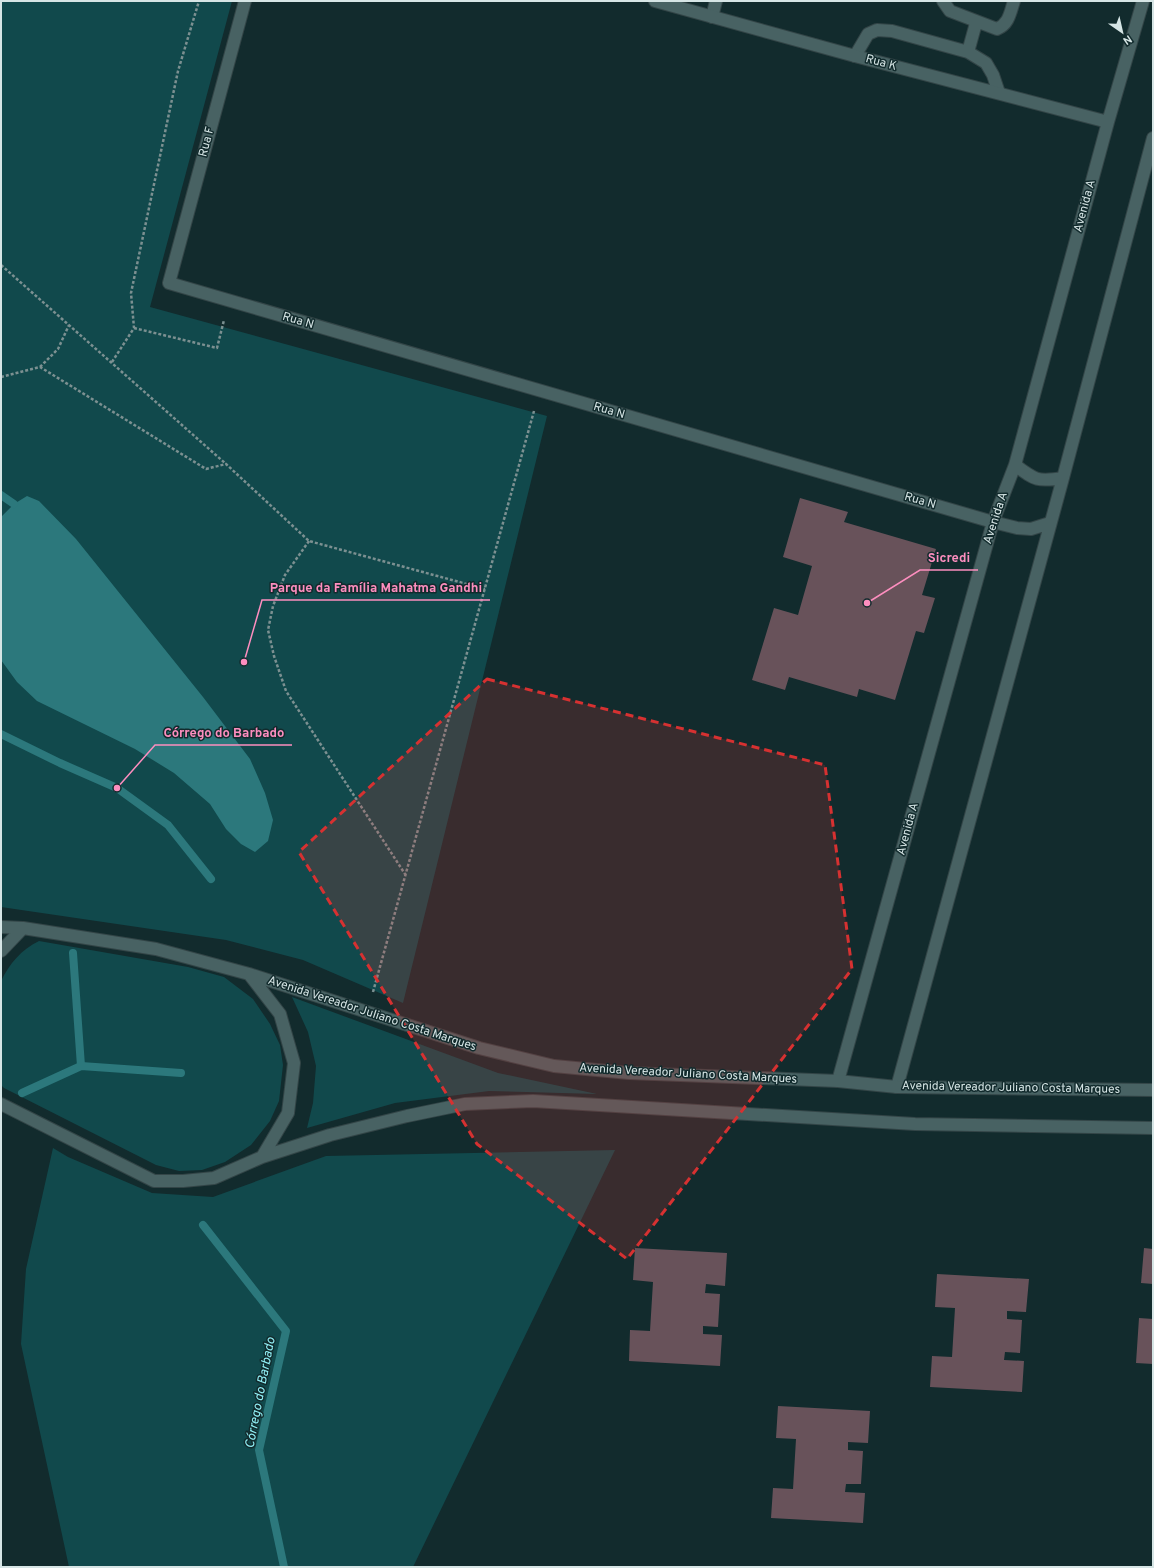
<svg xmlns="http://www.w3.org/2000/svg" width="1154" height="1568" font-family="Overpass,sans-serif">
	<rect width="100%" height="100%" fill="#122b2d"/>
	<path fill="#11494c" d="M1 1H232L150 307 547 416 403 1003 303 960 226 940 1 907Z
		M39 941 188 967 224 977 253 999 270 1024 280 1045 283 1065 279 1101 270 1121 251 1145 225 1162 202 1170 179 1171 156 1165 4 1088 1 1085V981C10 963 21 950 39 941Z
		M292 997 498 1073 597 1094 489 1091 395 1103 307 1128 313 1103 316 1066 308 1032Z
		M53 1148 68 1157 152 1193 213 1197 326 1156 615 1150 413 1567H69L21 1344 26 1269Z"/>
	<path fill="#2c787c" d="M27 496 39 501 76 539 203 697 250 759 265 793 273 820 268 841 255 852 241 844 226 829 210 804 174 773 135 749 37 701 17 682 1 660V517L14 504Z"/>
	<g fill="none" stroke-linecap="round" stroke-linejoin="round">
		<path stroke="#2c787c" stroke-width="8" d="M1 495 14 504
			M1 734 60 763 117 788 168 825 211 879
			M81 1066 181 1073
			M22 1093 81 1066 73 953
			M203 1225 286 1331 259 1450 284 1567"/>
	</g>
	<path fill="#68525a" d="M800 498 848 512 844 522 936 549 922 595 935 598 924 633 916 631 895 700 859 689 857 697 789 677 785 690 752 680 774 608 798 615 812 566 783 557Z
		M635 1248 727 1253 725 1286 706 1284 705 1293 720 1294 718 1327 703 1326V1334L722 1335 720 1366 629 1361 630 1330 650 1331 653 1282 633 1280Z
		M1144 1248 1153 1249V1284L1141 1283Z
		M937 1274 1029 1279 1026 1312 1007 1311V1319L1022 1320 1020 1353 1005 1352 1004 1360 1024 1361 1022 1392 930 1387 932 1356 952 1357 955 1308 935 1307Z
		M1139 1318 1153 1319V1364L1136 1363Z
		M778 1406 870 1411 868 1443 848 1442V1450L863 1451 861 1484H846L845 1492 865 1493 863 1523 771 1518 773 1488 793 1489 796 1439 776 1438Z"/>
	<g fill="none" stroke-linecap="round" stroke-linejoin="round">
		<g stroke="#334547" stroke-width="14">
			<path id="lane" d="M943 1 950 11 997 29C1009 24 1010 13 1014 1
				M712 17 716 1
				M968 52 976 23
				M855 56 868 34 877 30 892 31 968 52 986 63 993 75 999 93"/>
		</g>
		<g stroke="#334547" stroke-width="14">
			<path id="street" d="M245 1 169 283 993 522 1017 528 1031 529 1050 523
				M655 1 855 56 1108 122
				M1015 465C1035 480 1037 482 1063 478
				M838 1081 993 522 1015 465 1108 122 1143 1
				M897 1087 1063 478 1153 138"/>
		</g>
		<g stroke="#334547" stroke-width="14">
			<path id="secondary" d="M1 927 23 928 156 949 249 974 479 1048 554 1066 629 1073 838 1081 897 1087 1153 1090
				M1 951 23 928
				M249 974 280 1014 294 1063 288 1113 262 1157
				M1 1104 154 1181H183L214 1178 262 1157 330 1135 407 1116 465 1104 533 1101 915 1124 1153 1128"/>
		</g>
		<path stroke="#7c9091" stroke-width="2.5" stroke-dasharray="3 2" stroke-linecap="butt" d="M1 265 226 464
			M134 328 217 348 224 320
			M112 362 134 328 131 293 178 71 199 1
			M40 367 58 349 69 325
			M1 377 40 367 206 469 226 464 309 541 485 589
			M309 541 285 575 273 606 268 630 274 656 286 691 405 874
			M373 992 534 411"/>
		<use href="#lane" stroke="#486263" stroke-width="12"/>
		<use href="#street" stroke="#486263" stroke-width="12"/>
		<use href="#secondary" stroke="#486263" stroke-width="12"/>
	</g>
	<path fill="#d63131" fill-opacity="0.2" stroke="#d63131" stroke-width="3" stroke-dasharray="8 5" stroke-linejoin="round" d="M487 679 825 765 852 969 627 1259 477 1144 299 852Z"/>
	<g text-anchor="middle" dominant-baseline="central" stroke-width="3" stroke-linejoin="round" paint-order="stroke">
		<g font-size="12" fill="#d6e5e5" stroke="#122b2d">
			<text transform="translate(881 63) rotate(15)">Rua K</text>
			<text transform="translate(207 142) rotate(-75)">Rua F</text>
			<text transform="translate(1085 206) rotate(-75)">Avenida A</text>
			<text transform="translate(298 321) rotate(16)">Rua N</text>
			<text transform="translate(609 411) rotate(16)">Rua N</text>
			<text transform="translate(920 501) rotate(16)">Rua N</text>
			<text transform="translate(996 518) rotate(-72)">Avenida A</text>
			<text transform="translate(908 829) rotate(-75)">Avenida A</text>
			<text transform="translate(372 1014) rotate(18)">Avenida Vereador Juliano Costa Marques</text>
			<text transform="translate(688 1074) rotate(3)">Avenida Vereador Juliano Costa Marques</text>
			<text transform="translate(1011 1088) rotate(1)">Avenida Vereador Juliano Costa Marques</text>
		</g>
		<g font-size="13" font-style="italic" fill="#92f2f8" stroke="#122b2d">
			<text transform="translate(261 1393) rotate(-79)">Córrego do Barbado</text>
		</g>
	</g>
	<path fill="none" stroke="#fd8ebf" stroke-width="1.5" d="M867 603L920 570H978M244 662L262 600H490M117 788L155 745H292"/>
	<g fill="#fd8ebf" stroke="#122b2d" stroke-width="1.5">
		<circle cx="867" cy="603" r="4"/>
		<circle cx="244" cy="662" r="4"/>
		<circle cx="117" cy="788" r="4"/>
	</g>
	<g font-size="13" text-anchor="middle" font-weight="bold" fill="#fd8ebf" stroke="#122b2d" stroke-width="3" stroke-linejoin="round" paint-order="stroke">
		<text x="949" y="562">Sicredi</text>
		<text x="376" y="592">Parque da Família Mahatma Gandhi</text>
		<text x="224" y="737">Córrego do Barbado</text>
	</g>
	<rect width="1154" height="1568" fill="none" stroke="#d6e5e5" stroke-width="4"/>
	<g transform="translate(1122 32) rotate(146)" stroke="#122b2d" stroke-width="3" paint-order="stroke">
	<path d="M0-3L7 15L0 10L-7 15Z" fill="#d6e5e5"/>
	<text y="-6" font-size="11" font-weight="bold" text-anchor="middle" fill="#d6e5e5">N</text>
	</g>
</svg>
